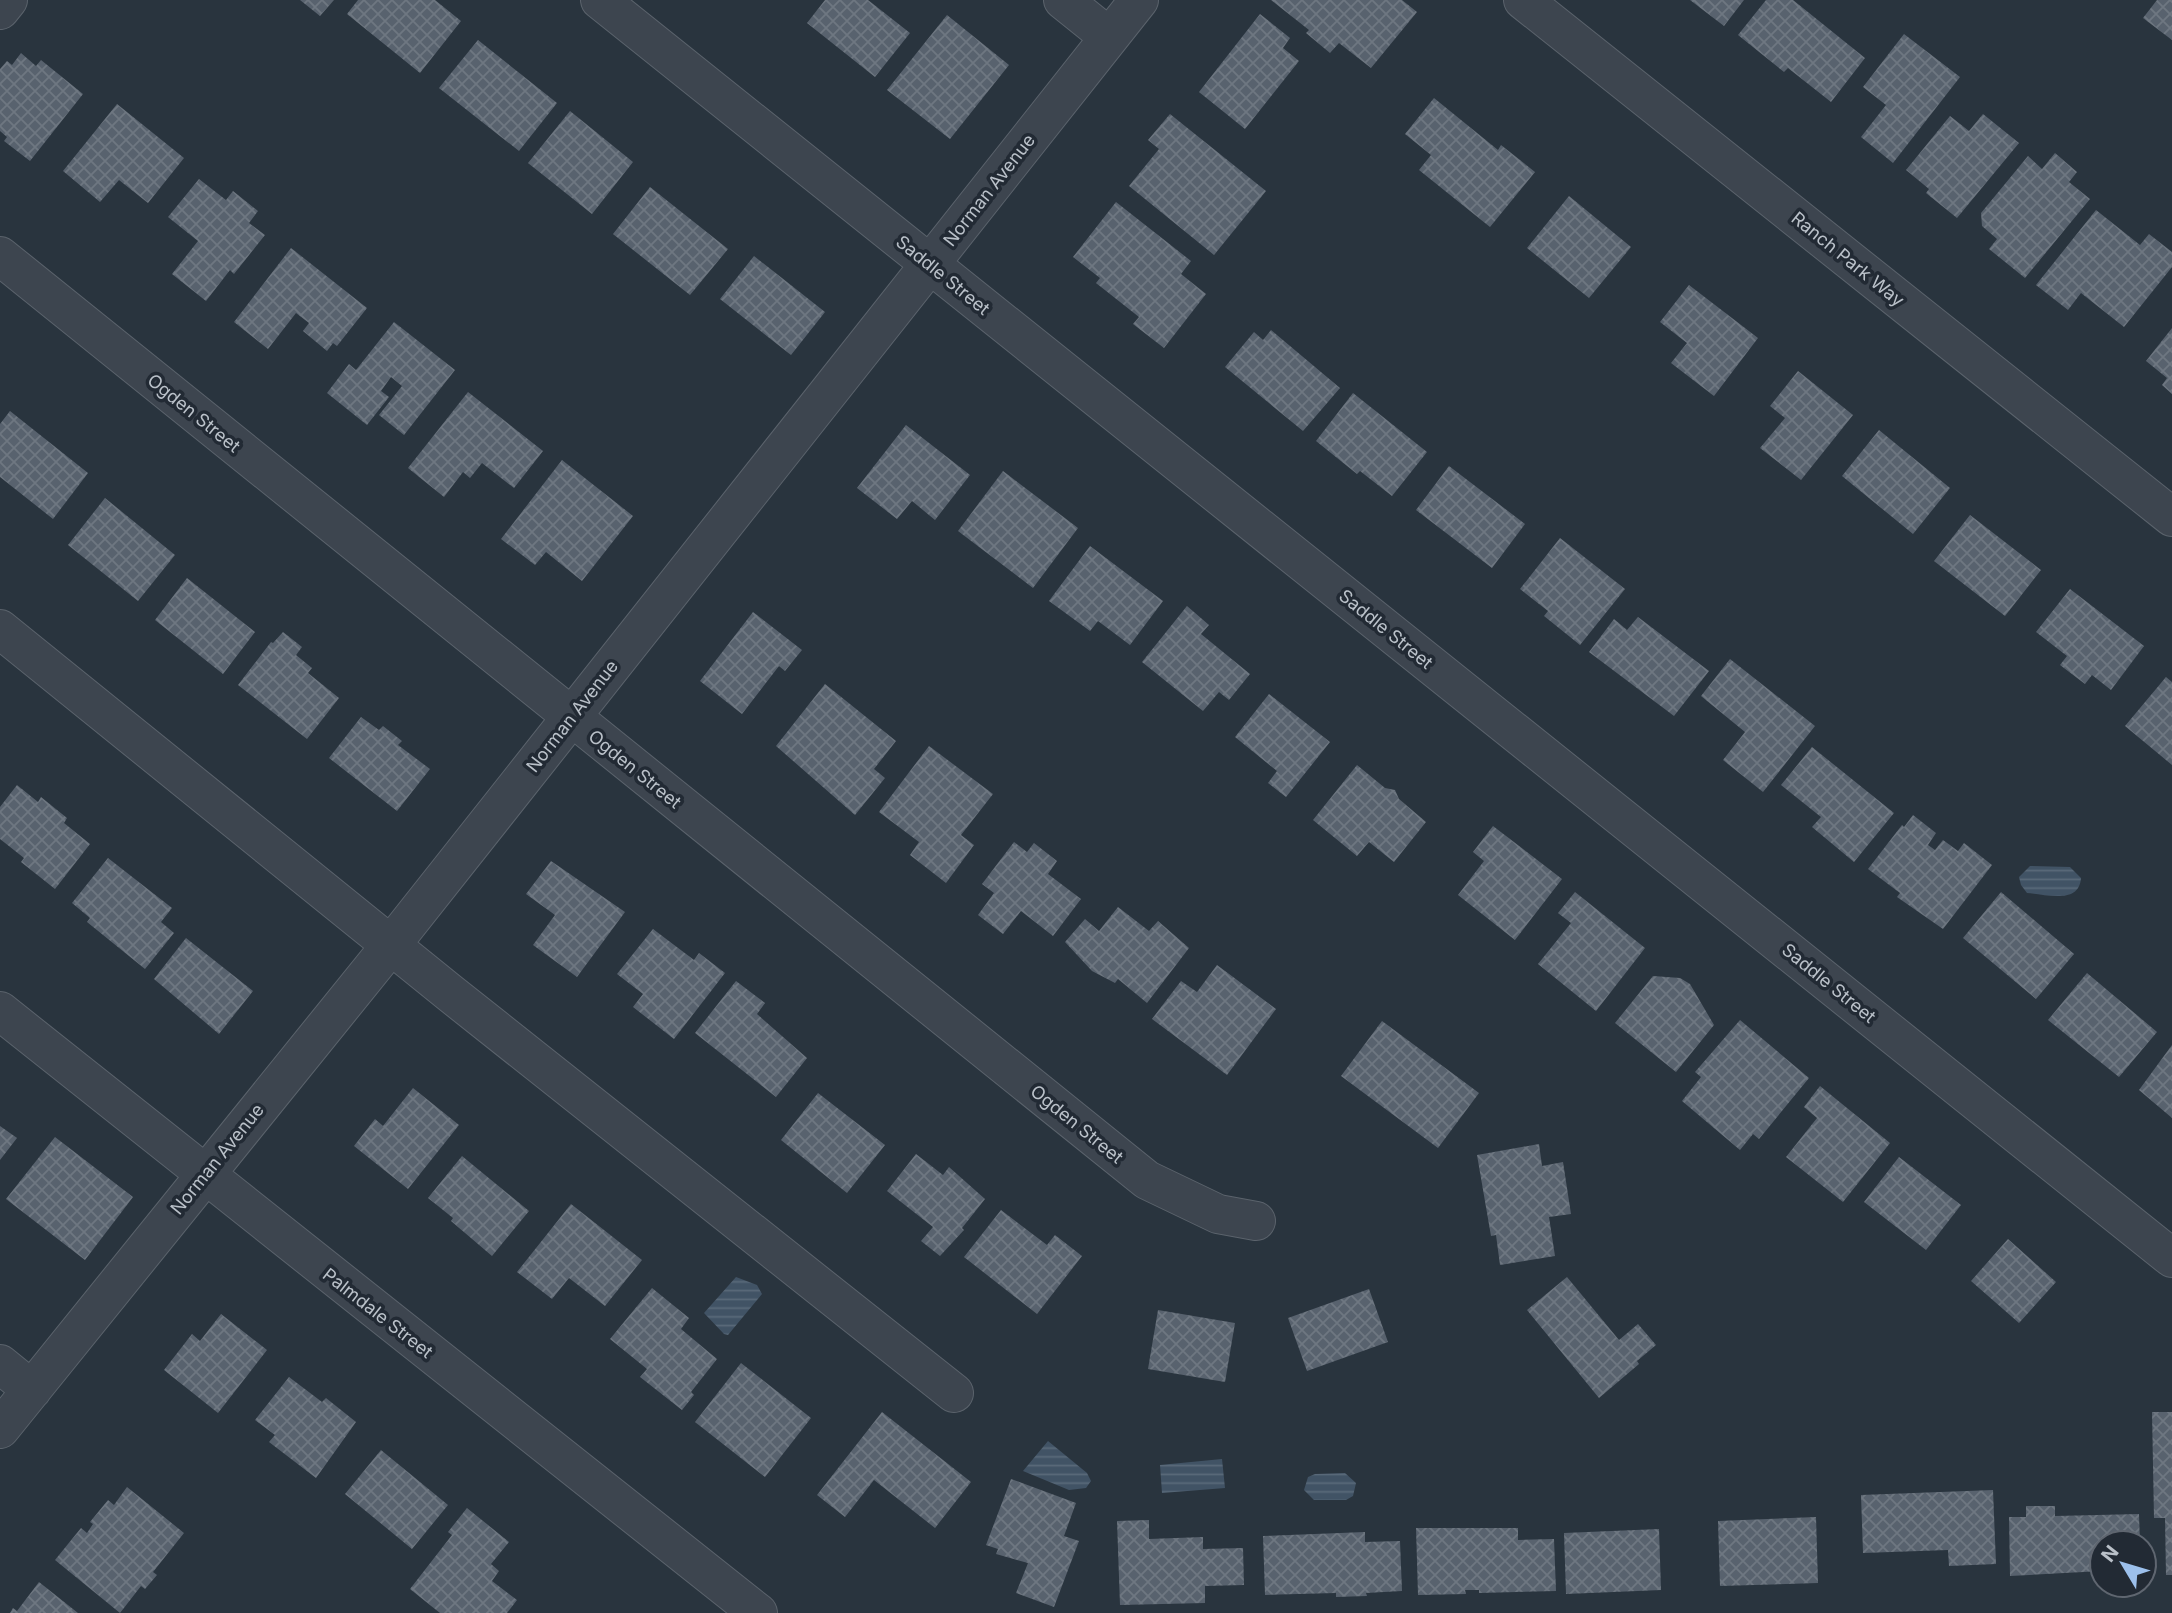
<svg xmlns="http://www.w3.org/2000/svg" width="2172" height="1613" font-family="Inter,sans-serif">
	<defs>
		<pattern id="water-rules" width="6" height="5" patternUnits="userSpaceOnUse" patternTransform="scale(1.75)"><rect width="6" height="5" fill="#415365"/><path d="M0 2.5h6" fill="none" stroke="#5a6a7a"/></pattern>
		<pattern id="building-cross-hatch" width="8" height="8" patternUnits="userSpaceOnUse" patternTransform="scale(1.75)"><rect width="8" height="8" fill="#58626e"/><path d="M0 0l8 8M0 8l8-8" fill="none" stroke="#6e7781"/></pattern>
	</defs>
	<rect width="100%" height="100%" fill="#29343e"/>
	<path fill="url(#water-rules)" d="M2030 866 2070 867 2081 878C2079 905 2046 894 2027 893L2021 885 2019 877Z
		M736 1277 757 1285 762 1294 728 1335 724 1334 704 1313Z
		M1048 1441 1087 1473 1091 1481 1086 1488 1069 1490 1023 1471Z
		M1222 1459 1225 1488 1162 1493 1160 1465Z
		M1345 1473 1356 1483 1353 1496 1346 1500H1314L1304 1490 1308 1477 1315 1474Z"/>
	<path fill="url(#building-cross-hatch)" d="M300 0H334L320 16Z
		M358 0H435L461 21 420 73 347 14Z
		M825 0H868L910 33 875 77 807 23Z
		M1271 0H1402L1417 12 1371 68 1339 43 1330 53 1306 33 1309 30Z
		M1690 0H1744L1724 26Z
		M1766 0H1793L1865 58 1831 102 1788 68 1784 72 1738 35Z
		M2157 0H2172V40L2143 18Z
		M1260 14 1290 38 1283 48 1299 61 1245 129 1199 92Z
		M947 15 1009 65 950 139 887 90Z
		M1904 34 1960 77 1893 163 1861 137 1886 105 1863 87Z
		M478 40 557 103 519 151 439 88Z
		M21 53 36 66 41 60 83 94 30 161 4 141 7 137 0 131V69L7 61 12 65Z
		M1434 98 1498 150 1501 145 1535 172 1490 227 1419 170 1431 155 1405 134Z
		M117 104 184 158 148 203 119 180 100 202 63 171Z
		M570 111 633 162 592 214 528 163Z
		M1170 114 1266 191 1214 255 1129 186 1159 149 1148 140Z
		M1983 114 2019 143 1957 218 1926 193 1929 189 1906 170 1950 116 1969 131Z
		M2055 153 2077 172 2069 182 2090 199 2025 278 1989 249 1997 239 1982 226 1981 213 2028 156 2042 169Z
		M199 179 226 200 233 191 258 211 249 223 265 235 234 274 230 270 206 301 172 274 198 241 168 217Z
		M650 187 728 249 690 295 613 234Z
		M1569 196 1631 247 1589 298 1527 248Z
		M1116 202 1191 261 1181 274 1206 294 1164 348 1133 324 1139 317 1096 283 1100 278 1073 257Z
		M2096 210 2140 245 2149 234 2172 252V267L2124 327 2081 293 2068 310 2036 285Z
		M291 248 367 308 337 346 333 343 327 351 303 331 309 323 296 313 268 349 234 322Z
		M754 256 825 312 791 355 720 299Z
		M1689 285 1758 338 1714 396 1671 363 1687 343 1660 322Z
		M394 322 455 370 404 435 379 415 402 386 391 377 381 391 389 397 367 425 327 393 349 364 356 370Z
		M2172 328V394L2162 385 2167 378 2146 361Z
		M1271 330 1340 388 1303 431 1225 367 1254 332 1263 340Z
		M1798 371 1853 415 1801 480 1760 448 1785 418 1770 406Z
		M468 392 543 451 514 488 482 463 470 478 463 472 444 497 408 468Z
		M1353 393 1427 452 1392 496 1360 471 1357 474 1316 441Z
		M10 411 88 473 53 519 0 477V424Z
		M906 425 970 475 935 520 912 501 897 519 857 488Z
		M1879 430 1950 488 1913 534 1842 476Z
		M562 460 633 516 582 581 546 552 535 565 501 539Z
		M1449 466 1525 524 1492 568 1416 510Z
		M1003 471 1078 528 1033 588 958 531Z
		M105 498 175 555 138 601 68 545Z
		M1970 515 2041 570 2005 616 1934 561Z
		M1560 538 1625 589 1580 645 1544 616 1548 611 1520 589Z
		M1090 546 1163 601 1130 645 1098 621 1090 631 1049 601Z
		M187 578 255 632 223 674 155 620Z
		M2070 589 2144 646 2111 690 2092 675 2085 684 2060 665 2067 656 2036 632Z
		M1187 606 1209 625 1201 634 1250 674 1229 700 1219 692 1203 711 1142 662Z
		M753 612 802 650 785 671 779 666 742 714 700 681Z
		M1638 617 1709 671 1674 716 1589 652 1614 619 1627 630Z
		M283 632 302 647 296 655 312 668 308 673 339 698 307 739 238 685 271 642 273 643Z
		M1730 659 1815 726 1763 792 1723 760 1745 732 1701 696Z
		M2166 677 2172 682V765L2125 726Z
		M825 684 896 741 874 769 885 778 855 815 776 746Z
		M1269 694 1330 742 1286 797 1268 783 1277 771 1235 737Z
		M361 717 379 730 383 726 402 741 398 745 430 769 397 811 329 758Z
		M929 746 993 794 961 835 974 845 946 883 910 855 919 842 879 812Z
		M1812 747 1894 813 1854 862 1812 827 1821 817 1781 785Z
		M1357 765 1385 788 1395 790 1399 799 1426 822 1394 862 1369 842 1357 856 1313 820Z
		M17 785 38 802 41 797 67 818 64 823 90 844 55 889 21 862 24 858 0 839V807Z
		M1913 815 1936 833 1928 845 1935 850 1943 840 1958 851 1964 843 1992 865 1943 929 1897 897 1900 893 1868 869 1902 825 1904 827Z
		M1493 826 1562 879 1515 940 1458 895 1484 861 1473 852Z
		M1014 842 1027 852 1034 843 1057 861 1048 874 1081 899 1053 936 1021 911 1003 934 978 915 994 893 982 884Z
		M108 858 172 908 161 922 174 933 145 969 87 922 90 918 72 903Z
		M551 861 625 912 577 977 533 945 555 915 526 894Z
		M1575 892 1645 948 1596 1011 1538 964 1571 923 1558 913Z
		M2001 892 2074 954 2036 999 1963 938Z
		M1118 907 1149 931 1158 921 1189 948 1147 1003 1118 979 1115 983 1092 971 1065 942 1085 919 1099 931Z
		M653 929 694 960 699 953 725 973 674 1039 633 1007 643 994 617 974Z
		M186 938 253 991 219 1034 154 979Z
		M1217 965 1276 1009 1227 1075 1152 1019 1181 981 1197 992Z
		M2087 973 2157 1032 2119 1077 2048 1020Z
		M1653 976 1680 978 1690 984 1714 1025 1676 1072 1615 1023Z
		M736 981 765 1003 757 1014 807 1058 776 1097 695 1033Z
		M1740 1020 1809 1078 1759 1139 1753 1134 1740 1150 1682 1101 1701 1077 1695 1072Z
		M1382 1021 1479 1093 1438 1148 1341 1076Z
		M2172 1045V1118L2139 1090Z
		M1820 1086 1890 1143 1843 1202 1786 1157 1817 1118 1804 1107Z
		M413 1088 459 1125 408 1189 354 1146 375 1119 383 1126Z
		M818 1093 885 1145 847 1193 781 1140Z
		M0 1126 17 1138 0 1160Z
		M55 1137 133 1197 85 1260 6 1199Z
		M1539 1144 1542 1166 1563 1162 1571 1214 1549 1217 1555 1256 1500 1265 1496 1235 1491 1236 1477 1155Z
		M916 1154 943 1175 949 1167 985 1199 962 1228 964 1230 940 1256 921 1241 933 1227 887 1191Z
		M462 1156 529 1211 492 1256 451 1221 453 1218 428 1198Z
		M1899 1157 1961 1205 1926 1250 1864 1202Z
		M571 1204 642 1260 605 1306 569 1278 552 1299 517 1272Z
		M1001 1210 1047 1245 1055 1235 1082 1256 1037 1314 964 1257Z
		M2008 1239 2056 1282 2019 1323 1971 1281Z
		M1567 1277 1619 1340 1638 1324 1656 1345 1637 1361 1639 1364 1599 1398 1527 1310Z
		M652 1288 689 1318 681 1329 717 1359 691 1392 694 1395 682 1410 640 1377 647 1369 610 1339Z
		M1369 1289 1388 1342 1307 1371 1288 1318Z
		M1158 1310 1235 1323 1225 1382 1148 1369Z
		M221 1314 267 1350 218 1413 164 1370 192 1334 200 1341Z
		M741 1363 811 1418 765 1477 695 1422Z
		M289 1377 322 1402 326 1398 356 1422 316 1478 269 1442 275 1435 255 1420Z
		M882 1412 971 1482 935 1528 874 1480 845 1517 817 1495Z
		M2152 1412H2172V1575H2166L2165 1518H2154Z
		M381 1450 448 1505 412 1549 345 1494Z
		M1011 1479 1076 1503 1064 1536 1079 1541 1054 1607 1016 1593 1028 1563 996 1554 998 1549 986 1545Z
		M127 1487 184 1533 153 1572 157 1575 145 1589 141 1586 120 1613 55 1560 81 1528 87 1533 93 1524 90 1522 108 1500 114 1505Z
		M1993 1490 1996 1564 1949 1566 1948 1550 1863 1553 1861 1495Z
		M2026 1506H2055V1516L2139 1514 2140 1543H2102V1571L2010 1576 2009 1517H2026Z
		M467 1508 509 1542 491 1564 499 1571 492 1581 517 1600 507 1613H440L410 1589 452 1535 448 1532Z
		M1816 1517 1818 1583 1720 1586 1718 1521Z
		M1149 1520V1539L1203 1537V1549L1243 1548 1244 1585 1205 1586V1603L1120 1605 1117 1521Z
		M1416 1528H1518V1540L1554 1539 1556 1591 1479 1593V1590H1465L1466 1594 1418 1595Z
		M1659 1529 1661 1590 1566 1594 1564 1533Z
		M1365 1532V1542L1400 1541 1402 1591 1366 1593 1367 1596 1336 1597V1593L1265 1595 1263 1536Z
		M39 1582 78 1613H10L13 1608 17 1611Z"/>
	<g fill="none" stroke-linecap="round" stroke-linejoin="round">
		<g stroke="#5b636c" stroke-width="40">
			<path id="minor" d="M600 0 2172 1258
				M1063 0 1109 37
				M1523 0 2172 517
				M0 10 8 0
				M0 256 1147 1180 1218 1214 1256 1221
				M0 629 450 993 954 1393
				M0 1011 758 1613
				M0 1364 32 1390
				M0 1429 391 945 1139 0"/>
		</g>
		<use href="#minor" stroke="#3d454f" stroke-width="38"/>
	</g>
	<g text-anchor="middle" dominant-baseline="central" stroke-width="7" stroke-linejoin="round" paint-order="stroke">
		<g font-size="18" fill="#bac1c9" stroke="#222a34">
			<text transform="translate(989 190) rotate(-52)">Norman Avenue</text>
			<text transform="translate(1848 259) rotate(39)">Ranch Park Way</text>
			<text transform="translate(943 275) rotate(39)">Saddle Street</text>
			<text transform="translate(194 413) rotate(39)">Ogden Street</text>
			<text transform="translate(1386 629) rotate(39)">Saddle Street</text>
			<text transform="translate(572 716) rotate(-52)">Norman Avenue</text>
			<text transform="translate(635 769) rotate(39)">Ogden Street</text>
			<text transform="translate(1829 983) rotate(39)">Saddle Street</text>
			<text transform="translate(1077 1124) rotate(39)">Ogden Street</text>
			<text transform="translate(217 1159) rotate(-51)">Norman Avenue</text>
			<text transform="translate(378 1313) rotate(38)">Palmdale Street</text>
		</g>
	</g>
	<g transform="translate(2123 1564) rotate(308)"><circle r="33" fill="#222a34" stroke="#5f6670" stroke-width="2"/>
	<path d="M0-5L12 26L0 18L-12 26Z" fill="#9cc0ec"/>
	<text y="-10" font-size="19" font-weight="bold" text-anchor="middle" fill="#bac1c9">N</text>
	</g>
</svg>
